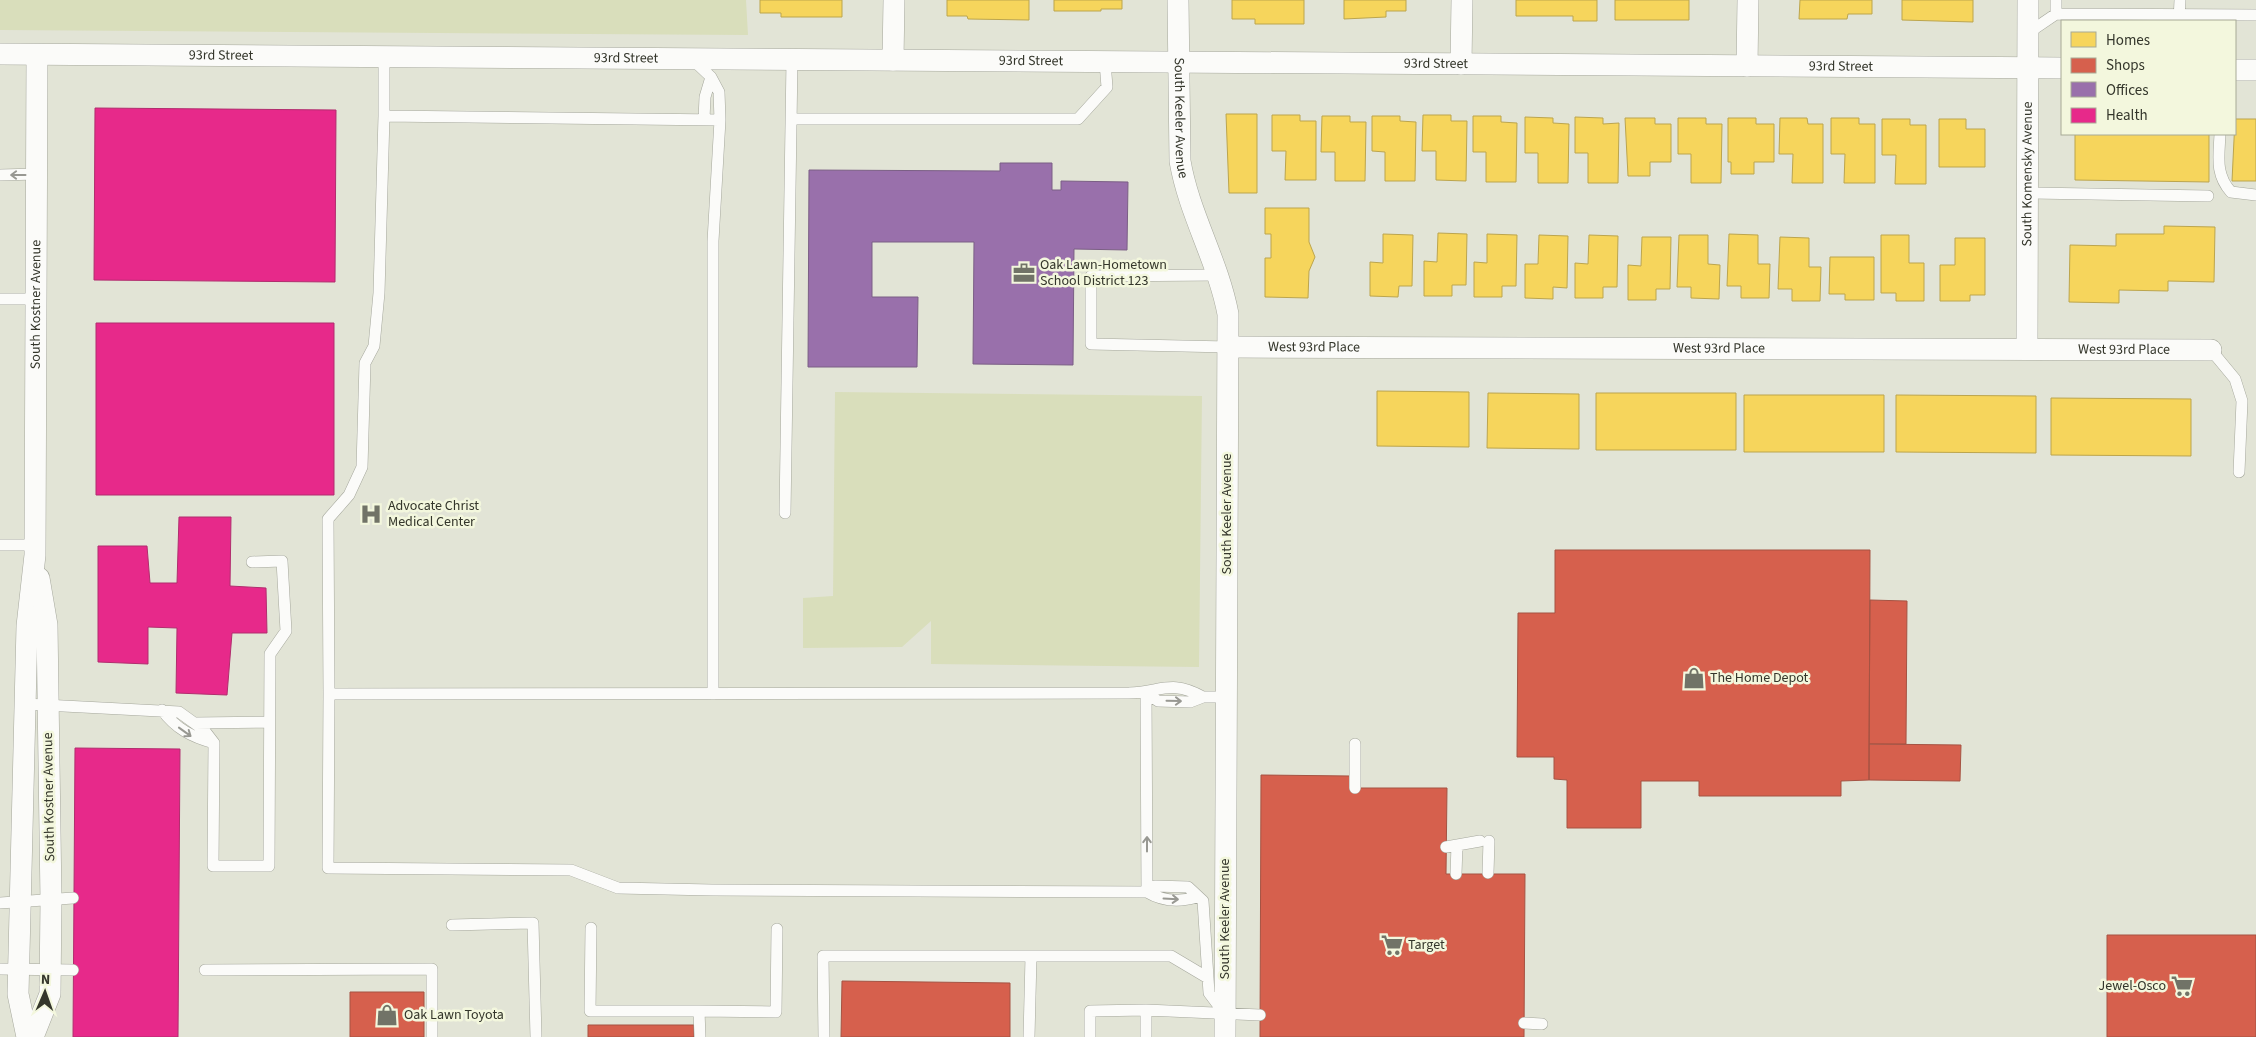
<svg xmlns="http://www.w3.org/2000/svg" width="2256" height="1037" font-family="'Source Sans 3',sans-serif">
	<rect width="100%" height="100%" fill="#e2e4d6"/>
	<path fill="#d9debb" d="M0 0H746L748 35 0 30Z
		M835 392 1202 396 1199 667 931 664V621L902 647 803 648V598L833 596Z"/>
	<path fill="#f6d55c" stroke="#bca54d" d="M760 0H842V17H781V13H760Z
		M947 0H1029V20L968 19 967 16H947Z
		M1054 0H1122V9H1101V11H1054Z
		M1232 0H1304V24H1255V19H1232Z
		M1344 0H1406V11H1386V17L1344 19Z
		M1516 0H1597V21H1573V16H1516Z
		M1615 0H1689V20H1615Z
		M1800 0H1872V14H1848L1847 19H1799Z
		M1902 0H1973V22L1902 20Z
		M1226 114H1257V193H1229Z
		M1272 115H1300V121H1316V180H1285L1286 151H1272Z
		M1423 115H1451V121H1467L1466 181 1436 180V151H1422Z
		M1322 116H1350V122H1366L1365 181H1335V152H1321Z
		M1372 116H1400V121L1416 122 1415 181H1385V152L1372 151Z
		M1473 116H1501V122L1517 123 1516 182H1486V152H1473Z
		M1525 117 1553 118V123L1569 124 1568 183H1538V153H1525Z
		M1575 117 1603 118V124L1619 123 1618 183H1588V153H1575Z
		M1625 118H1655V124H1671V162H1650V176H1628Z
		M1678 118H1706V124H1722L1721 183H1691V154H1678Z
		M1728 118H1756V124H1774V162H1754V174H1731V162H1728Z
		M1780 118H1807L1808 124H1823V183H1792L1793 154H1779Z
		M1831 118H1859V124H1875V183H1844L1845 154H1831Z
		M1882 119H1910V125H1926V184H1895L1896 155H1882Z
		M1939 119H1966V129H1985V167H1939Z
		M2235 119H2256V181H2232Z
		M2075 134H2209V182L2075 180Z
		M1265 208H1309V242L1315 257 1309 271 1308 298 1265 297V258H1271V234H1265Z
		M2164 226 2215 227 2214 282 2168 281V291L2119 290V303L2069 302 2070 245 2116 246V234H2164Z
		M1438 233 1467 234 1466 285H1452V296H1424V261L1437 262Z
		M1383 234 1413 235 1412 286H1399L1398 297 1370 296V262L1383 263Z
		M1487 234 1517 235 1516 286H1502V297H1474V262L1487 263Z
		M1729 234 1758 235V264H1770L1769 298H1741V286H1727Z
		M1539 235 1568 236 1567 288 1553 287V299L1525 298V264H1538Z
		M1589 235 1618 236 1617 287H1603V298H1575V263L1588 264Z
		M1679 235H1708V264L1720 265 1719 299 1691 298V287H1677Z
		M1881 235H1909V263H1924V301H1896V293H1881Z
		M1642 237H1671L1670 289H1656V300H1628V265L1641 266Z
		M1780 237 1809 238V267H1821L1820 301H1792V289H1778Z
		M1955 238H1985V295H1970V301H1940V265H1955Z
		M1830 257H1874V300H1845V294H1829Z
		M1377 391 1469 392V447L1377 446Z
		M1488 393 1579 394V449L1487 448Z
		M1596 393H1736V450H1596Z
		M1744 395H1884V452H1744Z
		M1896 395 2036 396V453L1896 452Z
		M2051 398 2191 399V456L2051 455Z"/>
	<path fill="#d6604d" stroke="#a55343" d="M1555 550H1870L1869 780 1841 781V796H1699V781H1641V828H1567V780L1554 779V757H1517L1518 613H1555Z
		M1870 600 1907 601 1906 744H1869Z
		M1869 744 1961 745 1960 781 1869 780Z
		M1261 775 1350 776V788H1447L1446 874H1525L1524 1037H1260Z
		M2107 935H2256V1037H2107Z
		M842 981 1010 983V1037H841Z
		M350 992H424V1037H350Z
		M588 1025H694V1037H588Z"/>
	<path fill="#9970ab" stroke="#7b5f85" d="M1000 163H1052V190H1061V181L1128 182 1127 250 1074 249 1073 365 973 364 974 242H872V297H918L917 367H808L809 170 1000 171Z"/>
	<path fill="#e7298a" stroke="#b12d6e" d="M95 108 336 110 335 282 94 280Z
		M96 323H334V495H96Z
		M179 517H231L230 586 266 588 267 633H232L227 695 176 693 177 628 148 627V664L98 662V546H147L150 583H177Z
		M75 748 180 749 178 1037H73Z"/>
	<g fill="none" stroke-linecap="round" stroke-linejoin="round">
		<g stroke="#a5a79c" stroke-width="12">
			<path id="service" d="M2056 14V0
				M2179 21 2180 0
				M2028 33 2056 14 2256 15
				M384 57V116
				M693 60 711 77 719 92 720 120 713 241V694
				M704 119 705 97 711 77
				M791 119H1078L1107 87 1105 62
				M720 120 384 116 379 293 374 346 365 363 362 467 349 495 328 519 329 694 1129 693C1161 692 1171 679 1203 697
				M2220 134C2219 157 2215 174 2231 192L2256 195
				M0 175 37 174
				M2027 193 2208 196
				M1219 275 1091 276V344L1228 347
				M0 299H36
				M2211 350 2235 379 2242 401 2239 472
				M785 513 792 60
				M0 545H35
				M1146 693 1147 892
				M1146 693 1158 701 1190 702 1203 697H1226
				M329 694 328 868 571 870 618 888 712 890 1147 892C1162 901 1180 902 1197 897
				M25 704 179 712 204 730 214 743 213 866H269L270 654 286 631 282 561 252 562
				M162 710C176 729 192 737 214 743
				M195 723 269 722
				M1355 744V788
				M1446 847 1480 841
				M1488 873 1489 841
				M1456 874 1457 845
				M1147 892 1155 886 1188 887 1203 901 1209 993 1224 1013
				M0 903 73 898
				M452 925 533 923 536 1037
				M591 928 590 1011H699L700 1037
				M0 969 73 970
				M205 970 432 969V1037
				M1146 1010 1260 1015
				M699 1011 776 1012 777 929
				M1524 1023 1542 1024
				M824 1037 823 956H1171L1208 978
				M1029 1037 1031 957
				M1090 1037V1011L1146 1010V1037"/>
		</g>
		<g stroke="#a5a79c" stroke-width="22">
			<g id="minor">
				<path id="s1" d="M1178 0 1180 161C1189 214 1218 261 1228 314L1225 1037"/>
				<path id="s2" d="M0 54 2062 68"/>
				<path d="M893 60 894 0"/>
				<path d="M1461 64 1462 0"/>
				<path d="M1747 66 1748 0"/>
				<path d="M2235 70H2256"/>
				<path id="s3" d="M1228 347 2211 350"/>
				<path id="s4" d="M2027 349 2028 0"/>
				<path id="s5" d="M27 1037 18 994 27 626 35 555 37 55"/>
				<path d="M33 1037 50 994 51 900 47 625 39 578"/>
			</g>
		</g>
		<use href="#service" stroke="#fbfbf9" stroke-width="11"/>
		<use href="#minor" stroke="#fbfbf9" stroke-width="21"/>
	</g>
	<defs><path id="oneway-shaft" d="M-6 0H5M1.5-3L5.5 0L1.5 3" fill="none" stroke-width="1.6" stroke-linecap="round" stroke-linejoin="round" transform="scale(1.25)"/></defs>
	<g stroke="#989892">
		<use href="#oneway-shaft" transform="translate(18 175) rotate(180)"/>
		<use href="#oneway-shaft" transform="translate(1174 701) rotate(1)"/>
		<use href="#oneway-shaft" transform="translate(185 732) rotate(36)"/>
		<use href="#oneway-shaft" transform="translate(1147 844) rotate(-90)"/>
		<use href="#oneway-shaft" transform="translate(1171 899) rotate(3)"/>
	</g>
	<defs>
		<g id="office-bare" transform="scale(1.725)"><path d="M-6-3h4V-5.5h4V-3h4V5H-6ZM-1-4.5V-3h2v-1.5ZM-6 0V1H6V0Z" fill="#717367" stroke="#f3f7dd" stroke-width="2.5" paint-order="stroke"/></g>
		<g id="hospital-bare" transform="scale(1.725)"><path d="M-5-5h3v3.5h4V-5h3V5h-3V1.5h-4V5h-3Z" fill="#717367" stroke="#f3f7dd" stroke-width="2.5" paint-order="stroke"/></g>
		<g id="shop-bare" transform="scale(1.725)"><path d="M-5-2.5h2.3a2.7 3.5 0 0 1 5.4 0H5L5.5 6h-11ZM-1.5-2.5h3a1.5 2.3 0 0 0-3 0Z" fill="#717367" stroke="#f3f7dd" stroke-width="2.5" paint-order="stroke"/></g>
		<g id="supermarket-bare" transform="scale(1.725)"><path d="M-6-5.5h2.5l.6 2H6L4.5 2H-2.5L-4.4-4H-6ZM-1.5 3.2a1.3 1.3 0 1 0 .1 0ZM3 3.2a1.3 1.3 0 1 0 .1 0Z" fill="#717367" stroke="#f3f7dd" stroke-width="2.5" paint-order="stroke"/></g>
	</defs>
	<g fill-rule="evenodd">
		<use href="#office-bare" x="1024" y="273"/>
		<use href="#hospital-bare" x="371" y="514"/>
		<use href="#shop-bare" x="1694" y="678"/>
		<use href="#supermarket-bare" x="1392" y="945"/>
		<use href="#supermarket-bare" x="2182" y="986"/>
		<use href="#shop-bare" x="387" y="1015"/>
	</g>
	<g text-anchor="middle" dominant-baseline="central" stroke-width="5" stroke-linejoin="round" paint-order="stroke">
		<g font-size="14" fill="#34362b" stroke="#f3f7dd">
			<text stroke="none"><textPath href="#s2" startOffset="221">93rd Street</textPath></text>
			<text stroke="none"><textPath href="#s2" startOffset="626">93rd Street</textPath></text>
			<text stroke="none"><textPath href="#s2" startOffset="1031">93rd Street</textPath></text>
			<text stroke="none"><textPath href="#s2" startOffset="1436">93rd Street</textPath></text>
			<text stroke="none"><textPath href="#s2" startOffset="1841">93rd Street</textPath></text>
			<text stroke="none"><textPath href="#s1" startOffset="118">South Keeler Avenue</textPath></text>
			<text stroke="none"><textPath href="#s4" startOffset="175">South Komensky Avenue</textPath></text>
			<text stroke="none"><textPath href="#s5" startOffset="734">South Kostner Avenue</textPath></text>
			<text stroke="none"><textPath href="#s3" startOffset="86">West 93rd Place</textPath></text>
			<text stroke="none"><textPath href="#s3" startOffset="491">West 93rd Place</textPath></text>
			<text stroke="none"><textPath href="#s3" startOffset="896">West 93rd Place</textPath></text>
			<text transform="translate(1227 514) rotate(-90)">South Keeler Avenue</text>
			<text transform="translate(49 797) rotate(-91)">South Kostner Avenue</text>
			<text transform="translate(1225 919) rotate(-90)">South Keeler Avenue</text>
		</g>
		<g font-size="14" fill="#34362b" stroke="#f3f7dd" text-anchor="start">
			<text x="1040" y="265">Oak Lawn-Hometown<tspan x="1040" dy="16">School District 123</tspan></text>
			<text x="388" y="506">Advocate Christ<tspan x="388" dy="16">Medical Center</tspan></text>
			<text x="1710" y="678">The Home Depot</text>
			<text x="1408" y="945">Target</text>
			<text x="2166" y="986" text-anchor="end">Jewel-Osco</text>
			<text x="404" y="1015">Oak Lawn Toyota</text>
		</g>
	</g>
	<rect x="2061" y="20" width="175" height="115" fill="#f3f7dd" stroke="#a7aa96"/>
	<rect x="2071" y="32" width="25" height="15" fill="#f6d55c" stroke="#a7aa96"/>
	<text x="2106" y="45" font-size="15" fill="#34362b">Homes</text>
	<rect x="2071" y="58" width="25" height="15" fill="#d6604d" stroke="#a7aa96"/>
	<text x="2106" y="70" font-size="15" fill="#34362b">Shops</text>
	<rect x="2071" y="82" width="25" height="15" fill="#9970ab" stroke="#a7aa96"/>
	<text x="2106" y="95" font-size="15" fill="#34362b">Offices</text>
	<rect x="2071" y="108" width="25" height="15" fill="#e7298a" stroke="#a7aa96"/>
	<text x="2106" y="120" font-size="15" fill="#34362b">Health</text>
	<g transform="translate(45 992) rotate(2)" stroke="#f3f7dd" stroke-width="4" paint-order="stroke">
	<path d="M0-4L9 19L0 12L-9 19Z" fill="#34362b"/>
	<text y="-8" font-size="14" font-weight="bold" text-anchor="middle" fill="#34362b">N</text>
	</g>
</svg>
